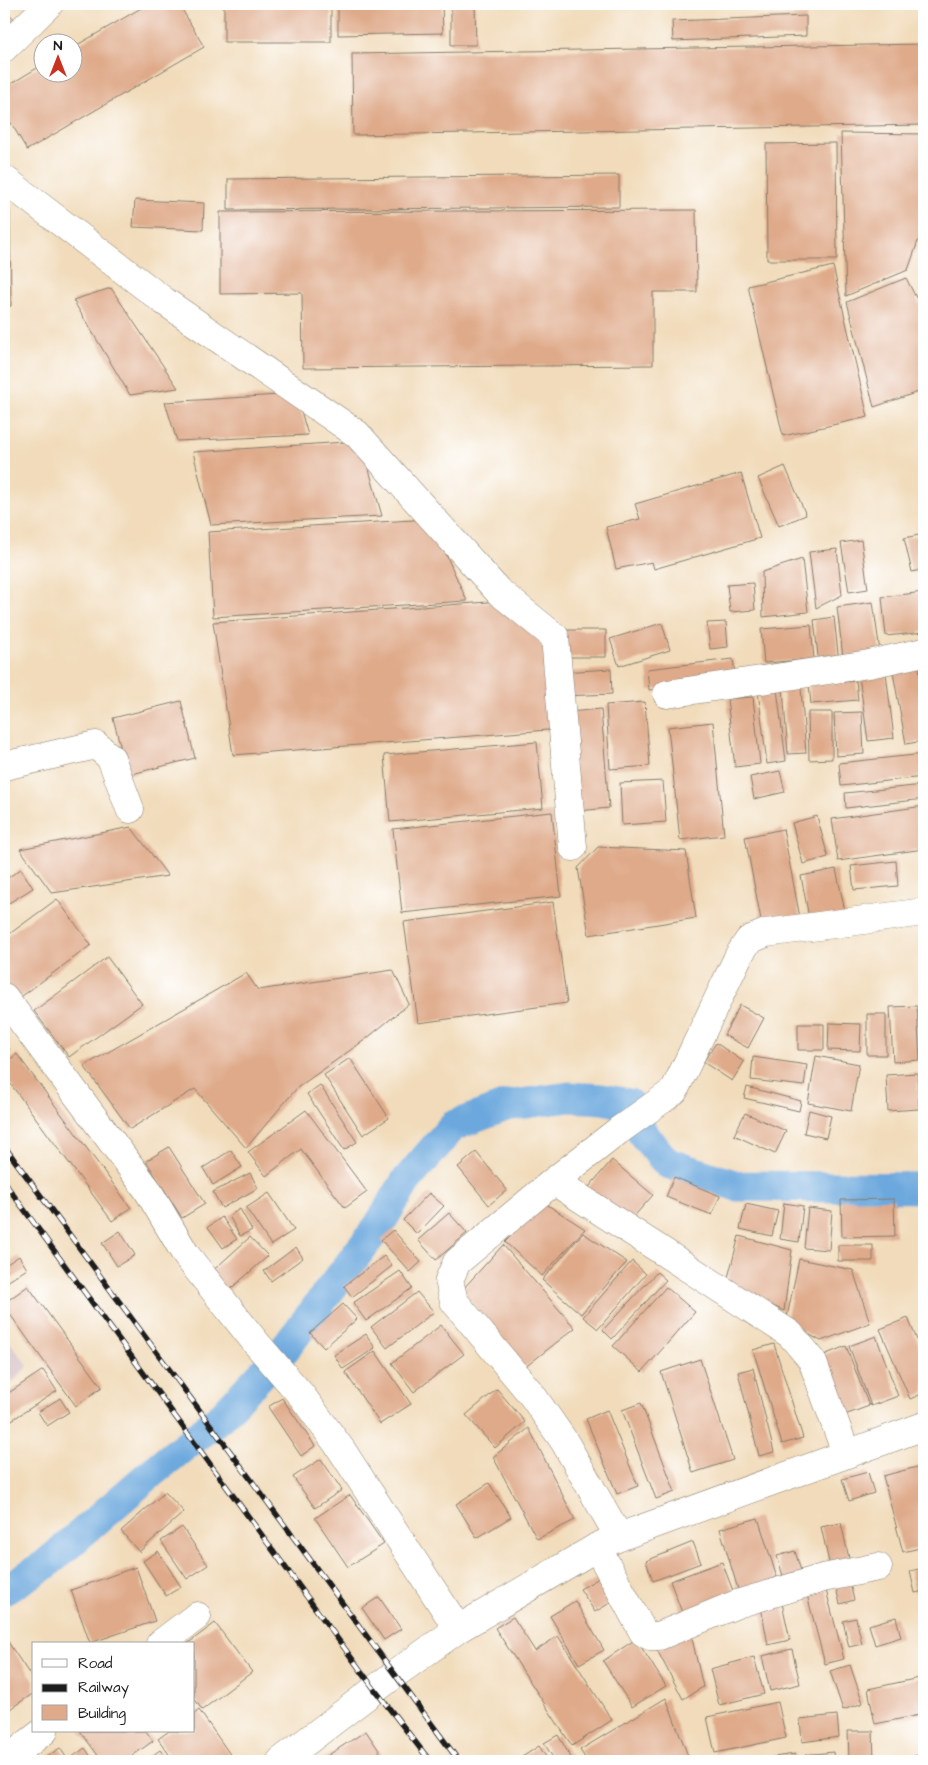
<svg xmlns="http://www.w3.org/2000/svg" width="928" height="1765" font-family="'Architects Daughter',sans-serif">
	<rect width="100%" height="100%" fill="#fff"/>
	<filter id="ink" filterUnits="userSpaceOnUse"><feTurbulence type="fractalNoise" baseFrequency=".02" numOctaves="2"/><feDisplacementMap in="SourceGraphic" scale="10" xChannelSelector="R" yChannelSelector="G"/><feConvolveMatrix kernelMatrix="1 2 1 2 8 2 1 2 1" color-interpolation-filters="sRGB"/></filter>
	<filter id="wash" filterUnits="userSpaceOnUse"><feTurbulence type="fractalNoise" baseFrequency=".0096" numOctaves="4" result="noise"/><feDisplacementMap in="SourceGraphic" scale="20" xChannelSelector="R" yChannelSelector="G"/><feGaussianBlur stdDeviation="1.12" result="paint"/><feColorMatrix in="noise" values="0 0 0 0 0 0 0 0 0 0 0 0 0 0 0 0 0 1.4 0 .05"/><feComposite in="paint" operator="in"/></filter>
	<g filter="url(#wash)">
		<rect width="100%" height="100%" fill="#f1dbba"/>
		<path fill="#d2bec2" d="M4 1335 28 1366 4 1391Z"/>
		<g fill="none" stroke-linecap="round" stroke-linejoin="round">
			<path stroke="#6ca8dd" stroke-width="31" d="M4 1590 45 1565 150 1474 223 1415 284 1350 377 1228 406 1181 453 1126 506 1106 569 1097 602 1099 629 1104 643 1134 667 1163 737 1186 924 1188"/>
		</g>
		<g id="blocks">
			<path fill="#dfaa8a" d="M148 4H179L204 47 27 150 4 111V88L42 65V72H72V48Z
				M224 4H331V42H224Z
				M338 4H442L443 33 338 35Z
				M451 4H475L476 45H451Z
				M4 8 16 21 4 33Z
				M806 16V36L673 41 672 21Z
				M924 44V125L353 135 352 54Z
				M841 133 924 134V224L908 270 846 296Z
				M836 143 837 260H767L766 144Z
				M619 175V207L228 210V179Z
				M135 200 204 203 203 230 133 227Z
				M4 207 10 211 11 306 4 307Z
				M696 210 697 292H653V365L303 368 302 293 220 294V212Z
				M833 266 868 417 783 436 748 286Z
				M906 278 924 313V390L874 407 847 302Z
				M111 288 178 388 130 395 73 300Z
				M296 394 308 435 177 441 165 402Z
				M361 441 382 516 211 525 193 452Z
				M785 466 806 515 779 526 758 478Z
				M741 473 760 538 654 569 652 562 616 569 606 527 640 519 635 504Z
				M430 519 467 601 213 617 208 532Z
				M924 534V569L912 572 904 538Z
				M861 540 868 589 849 592 841 543Z
				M837 549 842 595 816 608 809 552Z
				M802 559 808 612 763 617 762 572Z
				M753 583 755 610 730 612 727 585Z
				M924 592V632L886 636 882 597Z
				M502 601 554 658 560 729 233 755 213 622Z
				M873 602 880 652 843 657 837 607Z
				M834 617 839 662 819 665 814 620Z
				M726 622 728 647 710 649 707 623Z
				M662 623 670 650 619 666 610 639Z
				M811 625 814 659 764 663 761 629Z
				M560 630H606V657H560Z
				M733 659 736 680 649 690 647 669Z
				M918 662 924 699V741L906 744 892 667Z
				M611 669 612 694 563 696 561 672Z
				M886 673 894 738 868 741 859 676Z
				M856 681 858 700 811 704 809 685Z
				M801 688 806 753 788 754 783 689Z
				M777 689 786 761 767 764 758 691Z
				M753 697 760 764 735 767 727 699Z
				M181 701 195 758 128 775 113 718Z
				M645 702 650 766 610 769 606 705Z
				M601 709 609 808 578 811 570 712Z
				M808 712H832V759L809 760Z
				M862 712 864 754 836 756 834 713Z
				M713 722 724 835 680 840 668 727Z
				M537 742 543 808 390 822 384 755Z
				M924 754V777L841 786 839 763Z
				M780 771 785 792 754 799 750 777Z
				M663 781 666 822 622 825 620 783Z
				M924 785V799L846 808 845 793Z
				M924 806V849L838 861 832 819Z
				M552 812 561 896 402 913 393 829Z
				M817 816 828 857 803 864 792 823Z
				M131 827 168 876 52 893 20 849Z
				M783 829 801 923 763 930 745 837Z
				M598 847 686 851 696 918 589 935 578 868Z
				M896 861 898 886 854 890 851 866Z
				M21 869 33 888 4 906V880Z
				M836 869 846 916 810 923 801 876Z
				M57 899 91 945 18 999 4 979V938Z
				M553 902 567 1003 418 1023 404 922Z
				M107 957 142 1004 69 1057 34 1011Z
				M393 970 409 1004 366 1039 297 1088 246 1148 195 1089 130 1129 84 1066 246 973 258 990Z
				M740 1005 764 1018 748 1048 724 1035Z
				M917 1006 920 1060 893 1062 890 1007Z
				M867 1014H886V1055H867Z
				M829 1023 861 1024 860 1051 828 1050Z
				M798 1024H824V1050H798Z
				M4 1041 10 1050 4 1054Z
				M716 1043 744 1062 732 1081 703 1062Z
				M17 1054 131 1208 112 1221 4 1075V1064Z
				M816 1056 859 1064 851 1111 808 1103Z
				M753 1057 807 1065 804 1086 751 1080Z
				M350 1058 389 1118 363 1135 324 1075Z
				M917 1073 919 1109 888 1111 886 1075Z
				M320 1085 357 1142 344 1150 307 1094Z
				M747 1087 801 1101 799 1111 744 1098Z
				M306 1110 367 1192 345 1208 301 1149 266 1176 248 1152Z
				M809 1110 831 1116 826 1138 804 1133Z
				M745 1113 786 1131 775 1154 734 1135Z
				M169 1147 205 1204 182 1218 146 1161Z
				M231 1150 242 1167 213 1185 203 1168Z
				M476 1152 507 1190 489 1205 458 1167Z
				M612 1160 653 1195 629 1222 588 1188Z
				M250 1173 258 1188 222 1208 213 1192Z
				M674 1177 720 1196 712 1215 666 1197Z
				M269 1193 294 1230 271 1245 246 1208Z
				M429 1193 444 1206 417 1234 403 1220Z
				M894 1199 895 1236 842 1237 841 1200Z
				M543 1202 585 1229 542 1276 505 1242Z
				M784 1203 803 1206 799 1242 780 1239Z
				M746 1204 778 1211 772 1236 740 1229Z
				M808 1208 832 1211 829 1250 804 1248Z
				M240 1209 252 1230 240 1236 229 1216Z
				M449 1213 467 1233 436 1260 418 1240Z
				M222 1217 237 1239 223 1248 208 1227Z
				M393 1230 421 1262 410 1272 381 1240Z
				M120 1231 135 1255 117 1266 102 1243Z
				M583 1233 627 1262 581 1314 542 1280Z
				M739 1236 792 1250 784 1311 726 1285Z
				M250 1237 268 1256 225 1294 208 1275Z
				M503 1245 575 1328 524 1368 462 1290Z
				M838 1245H873V1261H838Z
				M296 1247 303 1258 271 1281 264 1271Z
				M19 1256 27 1269 4 1284V1266Z
				M384 1256 392 1266 352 1297 344 1286Z
				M799 1259 853 1270 870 1323 821 1341 786 1322Z
				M632 1261 646 1274 598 1329 583 1317Z
				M400 1271 412 1288 366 1321 353 1303Z
				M657 1272 666 1280 612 1339 603 1330Z
				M28 1286 102 1387 76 1406 4 1306V1303Z
				M666 1287 695 1312 642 1372 613 1346Z
				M417 1292 434 1312 387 1348 371 1327Z
				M343 1304 357 1319 324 1348 310 1333Z
				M908 1318 924 1357V1393L910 1399 880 1329Z
				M441 1325 464 1354 414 1392 392 1363Z
				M366 1334 375 1348 343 1369 334 1355Z
				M876 1336 898 1396 871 1406 849 1346Z
				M774 1344 803 1438 782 1444 753 1350Z
				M846 1346 869 1406 842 1416 819 1357Z
				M375 1351 411 1404 380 1424 345 1372Z
				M700 1359 733 1460 693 1473 661 1372Z
				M753 1368 774 1452 759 1456 738 1372Z
				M43 1370 57 1391 4 1425V1396Z
				M497 1389 525 1422 495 1448 466 1415Z
				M60 1398 69 1412 47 1426 38 1412Z
				M282 1398 315 1446 301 1456 268 1407Z
				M641 1403 675 1492 656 1499 622 1410Z
				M607 1410 638 1486 617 1494 586 1419Z
				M529 1428 575 1520 537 1539 493 1457Z
				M321 1459 342 1490 315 1508 293 1477Z
				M924 1465V1547L903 1552 883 1476Z
				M868 1472 874 1493 849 1501 842 1479Z
				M489 1483 511 1517 477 1538 456 1504Z
				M165 1492 184 1512 139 1552 121 1531Z
				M350 1495 384 1544 348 1567 315 1518Z
				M758 1518 779 1584 740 1596 720 1529Z
				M841 1523 851 1567 831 1571 821 1527Z
				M182 1527 208 1565 187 1579 161 1541Z
				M693 1542 701 1563 653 1581 646 1561Z
				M158 1551 181 1587 166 1596 143 1561Z
				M795 1551 804 1581 786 1586 777 1556Z
				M722 1562 735 1596 683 1615 670 1581Z
				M136 1567 155 1621 90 1643 71 1590Z
				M924 1568V1591L915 1593 910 1571Z
				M599 1578 613 1601 595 1612 580 1589Z
				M849 1580 854 1600 840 1604 835 1584Z
				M826 1590 844 1659 825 1664 807 1595Z
				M379 1597 401 1629 384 1640 362 1608Z
				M575 1601 604 1650 579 1664 550 1616Z
				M782 1603 790 1640 768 1645 761 1607Z
				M513 1617 535 1651 558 1636 612 1720 572 1746 495 1628Z
				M896 1617 901 1637 875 1645 869 1625Z
				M856 1618 862 1644 849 1647 843 1621Z
				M215 1623 252 1672 202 1710 194 1698V1644H187Z
				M691 1634 703 1687 683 1699 657 1650Z
				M4 1636 34 1681V1693L4 1713Z
				M636 1639 666 1686 632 1707 603 1661Z
				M792 1649 800 1684 770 1691 762 1656Z
				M754 1657 764 1694 719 1705 710 1669Z
				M850 1665 863 1703 843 1710 830 1671Z
				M924 1677V1714L875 1724 868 1689Z
				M666 1698 690 1761H587L580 1750Z
				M778 1702 786 1738 715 1753 707 1717Z
				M199 1710 234 1760 232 1761H174L158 1739 169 1731H194V1714Z
				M837 1715 839 1737 802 1742 800 1719Z
				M80 1731H146L153 1741 125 1761H102Z
				M366 1731 386 1761H319Z
				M848 1731H873L874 1761H849Z
				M558 1735 573 1761H555L544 1743Z
				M539 1746 549 1761H516Z
				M60 1748 68 1760 85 1748 94 1761H40Z
				M160 1750 168 1761H145Z
				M833 1752 834 1761H806V1755Z
				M795 1754 796 1761H753V1760Z
				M922 1754 924 1761H907L906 1758Z"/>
		</g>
	</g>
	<g filter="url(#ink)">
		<use href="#blocks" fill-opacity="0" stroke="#867c6b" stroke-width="1"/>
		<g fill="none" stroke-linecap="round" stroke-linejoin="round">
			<g stroke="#867c6b" stroke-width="29">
				<path id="minor" d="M4 48 49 4
					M4 179 164 301 357 434 498 591 555 637 573 847
					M667 694 869 664 924 652
					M4 766 96 745 111 758 130 809
					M4 997 147 1189 186 1255 257 1344 302 1396 341 1449 458 1629
					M554 1181 790 1334 812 1360 846 1453
					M619 1537 564 1441 532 1395 454 1301 449 1280 457 1262 554 1181 618 1131 674 1091 739 955 749 940 766 933 924 912
					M597 1547 643 1632 650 1636H659L737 1604 823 1578 878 1567
					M160 1644 197 1616
					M5 1761 44 1731"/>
			</g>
			<g stroke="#867c6b" stroke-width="29">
				<path id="tertiary" d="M281 1761 395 1674 458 1629 597 1547 619 1537 924 1426"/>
			</g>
			<use href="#minor" stroke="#fff" stroke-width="28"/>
			<use href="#tertiary" stroke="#fff" stroke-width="28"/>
			<g stroke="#1c1c1c" stroke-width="5.5">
				<path id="rail" d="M4 1146 459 1761
					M4 1182 375 1690 430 1761"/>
			</g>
			<use href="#rail" stroke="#fff" stroke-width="4" stroke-dasharray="11" stroke-linecap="butt"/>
		</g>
	</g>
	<rect width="928" height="1765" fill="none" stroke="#fff" stroke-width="20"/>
	<rect x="32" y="1642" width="162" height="90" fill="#ffffff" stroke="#a4a4a4"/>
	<rect x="42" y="1659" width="25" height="8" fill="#ffffff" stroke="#a4a4a4"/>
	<text x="78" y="1668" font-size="15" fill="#1c1c1c">Road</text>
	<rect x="42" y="1684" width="25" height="8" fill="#1c1c1c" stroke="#a4a4a4"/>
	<text x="78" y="1692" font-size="15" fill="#1c1c1c">Railway</text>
	<rect x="42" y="1705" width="25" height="15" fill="#dfaa8a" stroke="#a4a4a4"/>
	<text x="78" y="1718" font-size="15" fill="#1c1c1c">Building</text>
	<g transform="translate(58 58)"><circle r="24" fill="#ffffff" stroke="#a4a4a4"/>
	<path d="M0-4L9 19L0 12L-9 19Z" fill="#c8321e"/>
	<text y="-8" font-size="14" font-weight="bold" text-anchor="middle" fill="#1c1c1c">N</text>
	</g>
</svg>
